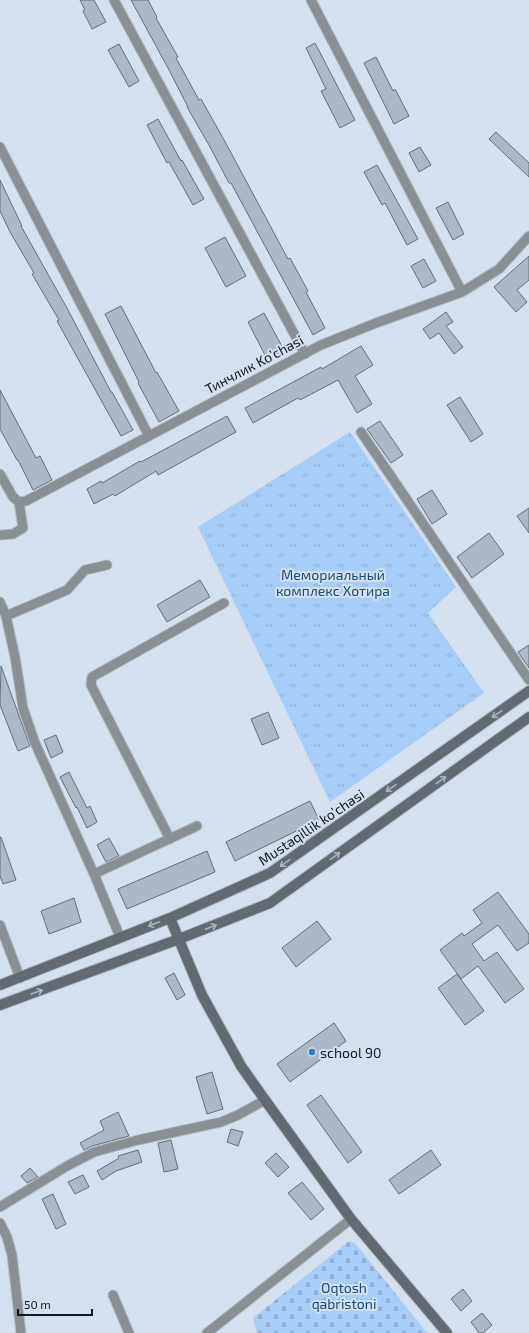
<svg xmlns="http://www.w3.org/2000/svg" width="529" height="1333" font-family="'Exo 2',sans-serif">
	<defs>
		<pattern id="cemetery-stones" width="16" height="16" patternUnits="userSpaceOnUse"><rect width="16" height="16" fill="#a7cef8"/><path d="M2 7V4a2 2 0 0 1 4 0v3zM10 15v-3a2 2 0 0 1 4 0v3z" fill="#8fb0d4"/></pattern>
		<pattern id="park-tufts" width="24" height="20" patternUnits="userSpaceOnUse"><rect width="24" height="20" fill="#a7cef8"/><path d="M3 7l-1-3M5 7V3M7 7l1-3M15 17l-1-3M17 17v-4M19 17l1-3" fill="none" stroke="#8fb0d4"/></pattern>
	</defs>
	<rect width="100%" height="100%" fill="#d4e0ed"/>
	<path fill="url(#cemetery-stones)" d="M349 1241 355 1243 427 1333H257L253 1318Z"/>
	<path fill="url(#park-tufts)" d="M350 432 456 587 428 613 484 693 330 802 198 527Z"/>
	<path fill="#acb8c5" stroke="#646f7b" d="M80 0H94L106 22 92 29 83 11 85 10Z
		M131 0H148L157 17 156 18 178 57 176 58 199 100 201 99 223 138 288 259 290 258 308 291 306 292 325 328 313 335 231 183H229L209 145 187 107H188L168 68Z
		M315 43 355 120 340 128 321 91 326 89 306 48Z
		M119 44 139 81 129 87 108 50Z
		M376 57 393 91 395 89 409 116 394 124 364 63Z
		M158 119 181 161 182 160 204 199 193 205 169 162 167 163 147 125Z
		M496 132 529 163V177L489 139Z
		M420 147 431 165 419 172 409 153Z
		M377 165 418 239 407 245 385 203 382 205 364 172Z
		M0 180 22 226H21L68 310 111 392H112L133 430 121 436 57 321 59 320 32 274 34 273 10 232 0 211Z
		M448 202 464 234 453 240 436 208Z
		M225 237 246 276 226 287 205 248Z
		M529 256V280L517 290 527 302 516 312 494 287Z
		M424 259 436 281 423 288 411 266Z
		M121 306 156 373 157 372 179 411 159 422 138 383 139 382 105 314Z
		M446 312 453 322 446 326 463 347 454 354 439 333 430 339 423 329Z
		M264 313 284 350 267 359 248 322Z
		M361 346 373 365 355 376 372 404 357 413 338 380 300 400 298 398 253 423 245 408 321 367 322 369Z
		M0 390 36 458 40 456 52 480 33 490 18 460H17L0 429Z
		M460 397 483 434 471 442 447 405Z
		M227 416 236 432 158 475 156 471 115 496 113 494 94 504 87 489 101 481 102 483 140 461 141 462Z
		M380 421 403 455 391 463 367 429Z
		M432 490 447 514 432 524 417 499Z
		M529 508V533L517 516Z
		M489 533 504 554 472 578 457 557Z
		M200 580 210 597 167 622 157 605Z
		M529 645V668L518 652Z
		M1 666 30 746 18 751 0 705Z
		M268 712 279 738 262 745 251 719Z
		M56 735 63 752 51 758 44 740Z
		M69 772 87 808 90 806 97 822 87 828 77 807 76 808 60 777Z
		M310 801 319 820 235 861 226 842Z
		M0 837H1L16 880 3 884 0 876Z
		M109 838 119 856 106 862 97 845Z
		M207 851 215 872 127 909 118 889Z
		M498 892 529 934V943L517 951 498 925 472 944 484 961 497 952 524 989 505 1003 478 966 461 979 440 950 462 933 464 936 482 923 473 910Z
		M74 898 81 922 49 934 41 911Z
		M317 921 331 939 296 967 282 948Z
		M174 973 185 995 177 1000 165 978Z
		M457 974 484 1011 465 1025 438 988Z
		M334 1023 346 1041 290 1082 277 1064Z
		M212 1072 223 1109 207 1114 196 1077Z
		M321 1095 362 1152 348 1163 307 1105Z
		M118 1112 129 1136 92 1146 84 1150 80 1143 104 1130 100 1121Z
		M231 1129 243 1132 238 1146 227 1142Z
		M171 1140 178 1169 164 1172 158 1143Z
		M138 1150 142 1162 116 1171 102 1180 97 1171 119 1158 118 1156Z
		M431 1150 441 1165 399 1194 389 1180Z
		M276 1153 289 1167 278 1177 265 1163Z
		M30 1168 38 1177 27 1183 21 1176Z
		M83 1175 89 1187 75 1194 68 1182Z
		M302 1182 324 1209 311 1220 288 1193Z
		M53 1194 66 1224 56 1229 42 1199Z
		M463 1289 472 1301 461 1311 451 1299Z
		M482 1313 492 1325 483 1333H479L471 1322Z"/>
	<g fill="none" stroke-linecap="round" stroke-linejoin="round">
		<g stroke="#b1bcc7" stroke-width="11">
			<path id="street" d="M114 0 305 354
				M311 0 462 292
				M0 147 149 436
				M361 432 529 680
				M0 474 13 497 19 502 26 501 321 345 376 323 462 292 499 269 529 236
				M0 535 13 534 23 528 19 502
				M0 602 6 616 15 657 23 708 35 743 94 874 120 937
				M6 616 67 590 85 570 107 565
				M170 839 91 685 92 677 224 603
				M94 874 197 826
				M0 925 20 978
				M0 1207 67 1166 94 1152 138 1140 221 1122 238 1115 265 1100
				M0 1223 7 1237 12 1255 21 1333
				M113 1295 129 1333
				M207 1333 351 1219"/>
		</g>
		<g stroke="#b1bcc7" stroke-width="12">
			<path id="secondary" d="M170 918 202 995 241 1066 265 1100 351 1219 447 1333
				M0 985 170 918 270 873 529 691
				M0 1005 179 939 270 903 529 717"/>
		</g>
		<use href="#street" stroke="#8a8f94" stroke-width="9"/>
		<use href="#secondary" stroke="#626971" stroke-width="10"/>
	</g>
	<defs><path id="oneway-shaft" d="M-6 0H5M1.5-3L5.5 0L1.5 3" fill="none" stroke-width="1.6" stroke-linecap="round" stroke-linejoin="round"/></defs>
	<g stroke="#acb6c2">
		<use href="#oneway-shaft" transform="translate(497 714) rotate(145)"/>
		<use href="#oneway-shaft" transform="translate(441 780) rotate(-36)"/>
		<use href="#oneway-shaft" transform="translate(391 788) rotate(145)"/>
		<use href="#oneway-shaft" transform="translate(335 856) rotate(-36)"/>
		<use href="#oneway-shaft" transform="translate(285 863) rotate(145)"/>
		<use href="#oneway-shaft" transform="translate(154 924) rotate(159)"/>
		<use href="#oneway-shaft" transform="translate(211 927) rotate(-22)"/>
		<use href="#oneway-shaft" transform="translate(37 992) rotate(-20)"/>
	</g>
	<circle fill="#287ccb" stroke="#d4e0ed" stroke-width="1.5" cx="312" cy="1052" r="4"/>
	<g text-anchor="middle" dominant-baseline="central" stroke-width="4" stroke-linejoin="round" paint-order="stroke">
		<g font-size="14" fill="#13171b" stroke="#d4e0ed">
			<text transform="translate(254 364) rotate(-28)">Тинчлик Ko’chasi</text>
			<text transform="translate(311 827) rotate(-34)">Mustaqillik ko’chasi</text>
		</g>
		<g font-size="14" fill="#144c7f" stroke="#d4e0ed">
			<text x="333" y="574">Мемориальный<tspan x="333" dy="16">комплекс Хотира</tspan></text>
			<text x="344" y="1287">Oqtosh<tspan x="344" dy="16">qabristoni</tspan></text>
		</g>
		<g font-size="14" fill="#13171b" stroke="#d4e0ed" text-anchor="start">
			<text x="320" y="1052">school 90</text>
		</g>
	</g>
	<path d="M18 1309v6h74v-6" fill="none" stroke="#13171b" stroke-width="2"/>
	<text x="24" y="1309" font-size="12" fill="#13171b" stroke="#d4e0ed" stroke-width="3" paint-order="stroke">50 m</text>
</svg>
